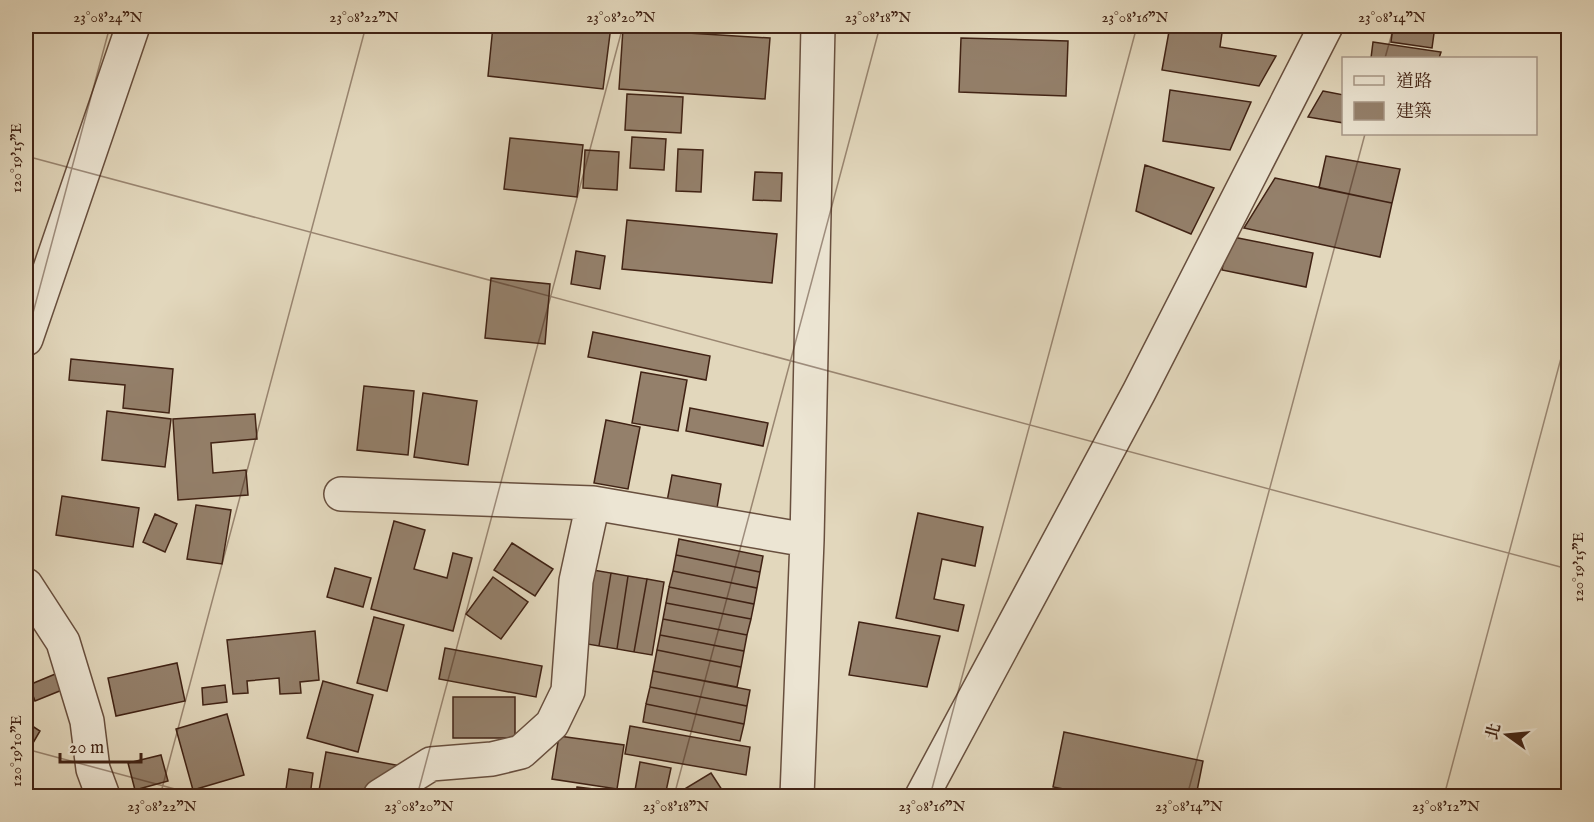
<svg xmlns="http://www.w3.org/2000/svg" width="1594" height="822" font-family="'IM FELL English','Noto Serif TC',serif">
	<rect width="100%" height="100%" fill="#e2d7bc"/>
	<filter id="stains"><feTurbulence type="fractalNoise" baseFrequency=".00333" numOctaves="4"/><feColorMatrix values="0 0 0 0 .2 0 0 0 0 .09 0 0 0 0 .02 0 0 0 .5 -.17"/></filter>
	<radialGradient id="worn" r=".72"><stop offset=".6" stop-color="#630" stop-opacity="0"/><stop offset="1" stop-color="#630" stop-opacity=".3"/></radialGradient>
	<path fill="#94806b" stroke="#402214" stroke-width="1.5" d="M493 26H611L603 89 488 76Z
		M1170 26H1223L1220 47 1276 56 1259 86 1162 70Z
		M1393 26H1435L1432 48 1391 42Z
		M623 29 770 38 765 99 619 89Z
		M961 38 1068 41 1066 96 959 92Z
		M1373 42 1441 52 1439 58H1371Z
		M1170 90 1251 102 1230 150 1163 141Z
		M1323 91 1344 95V123L1308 117Z
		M627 94 683 97 681 133 625 130Z
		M632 137 666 139 664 170 630 168Z
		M510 138 583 145 577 197 504 189Z
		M678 149 703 150 701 192 676 191Z
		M585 150 619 152 617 190 583 188Z
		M1326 156 1400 169 1392 203 1319 188Z
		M1145 165 1214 188 1191 234 1136 211Z
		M755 172 782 173 781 201 753 200Z
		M1275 178 1392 203 1380 257 1244 228Z
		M627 220 777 234 772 283 622 269Z
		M1228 236 1313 253 1306 287 1222 270Z
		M576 251 605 256 600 289 571 284Z
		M491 278 550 284 545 344 485 338Z
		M593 332 710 356 706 380 588 357Z
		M71 359 173 369 169 413 123 408 125 385 69 380Z
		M641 372 687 380 678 431 632 423Z
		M364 386 414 391 408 455 357 450Z
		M423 393 477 401 468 465 414 457Z
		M690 408 768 423 763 446 686 431Z
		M107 411 171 419 165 467 102 460Z
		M255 414 257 439 211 443 213 473 246 470 248 495 178 500 173 419Z
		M606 420 640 427 628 489 594 483Z
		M672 475 721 484 715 520 665 512Z
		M62 496 139 508 133 547 56 535Z
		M196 505 231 510 222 564 187 559Z
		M918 513 983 527 975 566 942 559 934 599 964 605 958 631 896 618Z
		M155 514 177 524 165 552 143 542Z
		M394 521 425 530 414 569 447 578 453 553 472 558 453 631 371 609Z
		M679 539 763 556 760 572 676 555Z
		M512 543 553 569 535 596 494 570Z
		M676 555 760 572 757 588 673 571Z
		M335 568 371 578 363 607 327 597Z
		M593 570 611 573 599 646 581 643Z
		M673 571 757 588 754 604 669 587Z
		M611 573 628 576 617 649 599 646Z
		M628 576 647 579 634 652 617 649Z
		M493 577 528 602 501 639 466 614Z
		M647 579 664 582 652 655 634 652Z
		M669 587 754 604 751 619 666 603Z
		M666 603 751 619 747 635 663 619Z
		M374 617 404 625 387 691 357 683Z
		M663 619 747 635 744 651 660 635Z
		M859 622 940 636 927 687 849 675Z
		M315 631 319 680 300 682 301 693 280 694 279 678 247 681 248 693 233 694 227 640Z
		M660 635 744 651 741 667 657 650Z
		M445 648 542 666 536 697 439 679Z
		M657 650 741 667 737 687 653 671Z
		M177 663 185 701 116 716 108 678Z
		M653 671 750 690 747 706 650 687Z
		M60 672 67 688 35 701 29 685Z
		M323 681 373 695 358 752 307 738Z
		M225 685 227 702 203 705 202 688Z
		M650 687 747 706 744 724 646 704Z
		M453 697H515V738H453Z
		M646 704 744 724 740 741 643 722Z
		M227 714 244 775 193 790 176 729Z
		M26 722 40 731 26 755Z
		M630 726 750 747 746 775 625 754Z
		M1064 732 1203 761 1196 796H1100L1053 787Z
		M559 736 624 745 617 789 552 779Z
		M326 752 401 766 376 796H318Z
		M161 755 168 781 135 790 128 763Z
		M640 762 671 768 665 796H634Z
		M289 769 313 773 310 796H285Z
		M711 773 726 796H673Z
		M577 787 610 791V796H576Z"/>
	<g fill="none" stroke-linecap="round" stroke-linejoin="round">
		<g stroke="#684f3e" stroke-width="36">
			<path id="minor" d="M26 339 133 26
				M341 494 593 503 807 540
				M26 585 63 642 87 721 93 769 103 796
				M380 796 431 764 492 759 521 752 552 724 568 691 576 581 593 503
				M797 796 807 540 818 26
				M922 796 1139 392 1326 26"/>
		</g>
		<use href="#minor" stroke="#ece5d3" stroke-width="33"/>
	</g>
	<path fill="none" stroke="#402214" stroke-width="1.5" stroke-opacity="0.45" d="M1385 58 1394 26M26 156 1568 569M26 339 110 26M26 749 201 796M160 796 366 26M417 796 623 26M674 796 880 26M930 796 1137 26M1187 796 1365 134M1444 796 1568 332"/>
	<rect width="1594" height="822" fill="none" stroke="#e2d7bc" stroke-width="66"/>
	<rect x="1342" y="57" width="195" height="78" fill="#ece5d3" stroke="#a79787" stroke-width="1.5"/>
	<rect x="1354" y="76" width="30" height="9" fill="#ece5d3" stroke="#a79787" stroke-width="1.5"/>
	<text x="1396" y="87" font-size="18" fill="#402214">道路</text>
	<rect x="1354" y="102" width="30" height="18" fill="#94806b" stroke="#a79787" stroke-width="1.5"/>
	<text x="1396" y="117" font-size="18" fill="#402214">建築</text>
	<g transform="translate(1507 735) rotate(285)" stroke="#ece5d3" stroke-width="4.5" paint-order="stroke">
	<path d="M0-4.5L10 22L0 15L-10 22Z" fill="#402214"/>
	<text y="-9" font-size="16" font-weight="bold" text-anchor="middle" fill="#402214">北</text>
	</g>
	<path d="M60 753v9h81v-9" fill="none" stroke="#402214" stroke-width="3"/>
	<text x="69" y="753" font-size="18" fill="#402214" stroke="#ece5d3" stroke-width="4.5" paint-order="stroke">20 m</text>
	<rect x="33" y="33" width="1528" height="756" fill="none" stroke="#402214" stroke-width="2"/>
	<g font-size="15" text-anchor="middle" fill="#402214">
		<text x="108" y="22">23°08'24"N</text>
		<text x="364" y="22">23°08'22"N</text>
		<text x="621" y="22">23°08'20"N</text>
		<text x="878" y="22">23°08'18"N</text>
		<text x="1135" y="22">23°08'16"N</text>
		<text x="1392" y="22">23°08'14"N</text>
		<text transform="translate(16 158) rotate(-90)" y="5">120°19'15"E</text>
		<text transform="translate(1578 567) rotate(-90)" y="5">120°19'15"E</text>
		<text transform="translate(16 751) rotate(-90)" y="5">120°19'10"E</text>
		<text x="162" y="811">23°08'22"N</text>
		<text x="419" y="811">23°08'20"N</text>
		<text x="676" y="811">23°08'18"N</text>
		<text x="932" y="811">23°08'16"N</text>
		<text x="1189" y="811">23°08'14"N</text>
		<text x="1446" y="811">23°08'12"N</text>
	</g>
	<rect width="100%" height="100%" filter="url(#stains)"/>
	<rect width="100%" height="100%" fill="url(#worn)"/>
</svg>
